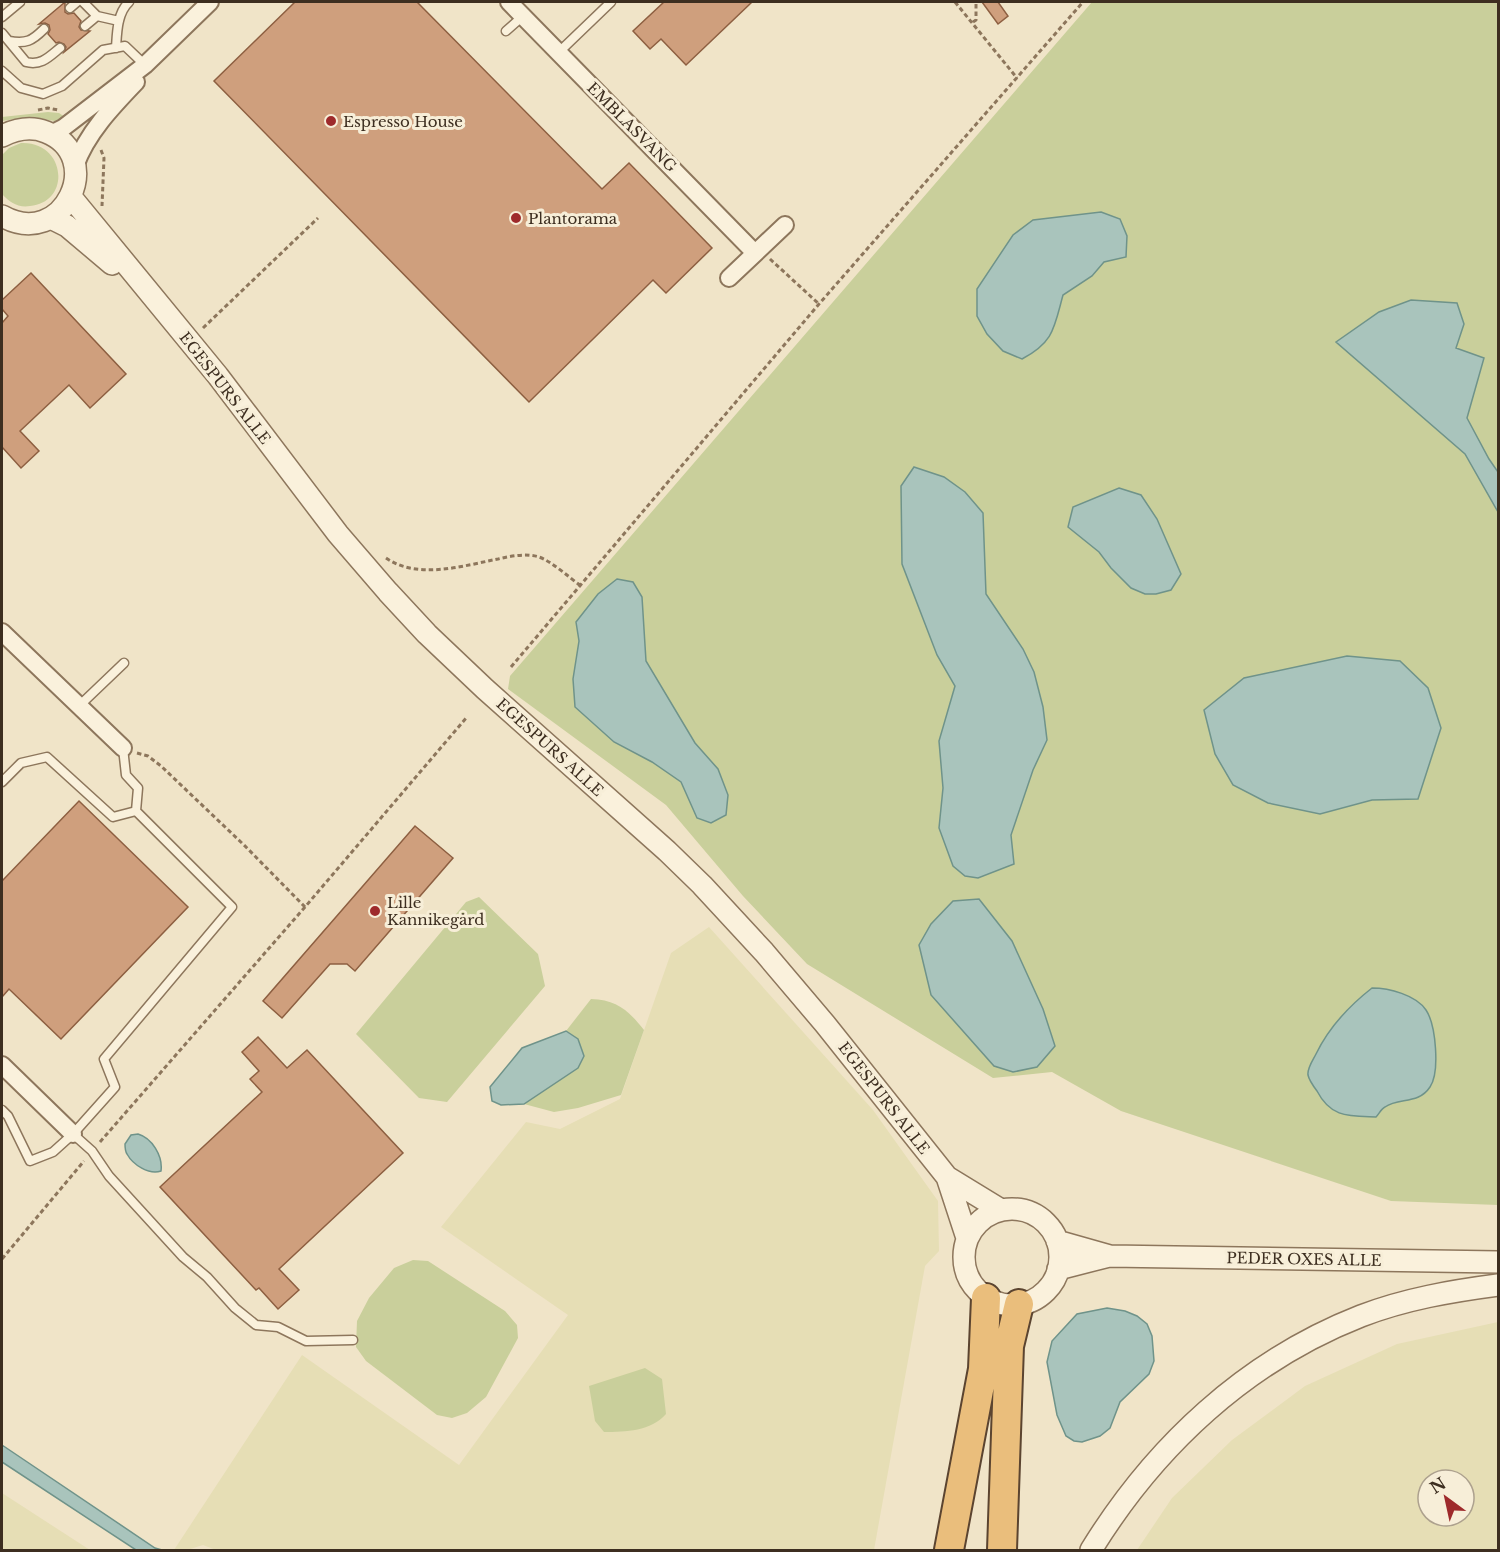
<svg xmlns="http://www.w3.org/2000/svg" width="1500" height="1552" font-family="'Libre Baskerville',serif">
	<rect width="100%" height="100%" fill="#f0e4c8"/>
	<path fill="#e6deb5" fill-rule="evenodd" d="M709 927 873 1110 938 1201 939 1251 925 1266 874 1550H216L203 1545 187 1550H174L302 1355 459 1465 568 1315 441 1227 526 1122 560 1129 620 1099 671 953Z
		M1498 1322V1550H1137L1172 1498 1232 1440 1305 1386 1397 1344ZM1428 1480H1464V1516H1428Z
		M2 1493 90 1550H2Z"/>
	<path fill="#c9cf9b" d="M1092 2H1498V1205L1391 1201 1121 1111 1052 1072 993 1078 807 964 743 896 666 805 508 689 510 676Z
		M48 112 59 113 65 117 55 121 29 117 2 121V117Z
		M21 143C66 141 72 202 30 206 18 208 9 202 2 194V155L9 148Z
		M479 897 538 954 545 986 447 1102 419 1098 356 1034 466 902Z
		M591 999C617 1000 628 1010 644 1030L621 1095 578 1108 554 1112 524 1104 578 1039 566 1031Z
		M413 1260 428 1261 505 1311 517 1325 518 1338 486 1397 467 1413 452 1418 437 1415 366 1361 356 1347 357 1321 369 1298 394 1268Z
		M645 1368 662 1379 666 1414C651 1431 626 1432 604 1432L595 1421 589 1386Z"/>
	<path fill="#a9c4bc" stroke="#6f938a" stroke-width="1.5" d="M1101 212 1120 219 1127 236 1126 257 1104 262 1092 276 1063 295C1054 328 1054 342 1022 359L1003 351 987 334 977 316V289L1013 235 1033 220Z
		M1411 300 1457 303 1464 324 1456 348 1484 358 1467 418 1489 459 1498 472V512L1465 454 1336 342 1379 312Z
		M914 467 944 477 965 492 983 513 986 594 1023 649 1034 672 1043 707 1047 740 1033 770 1011 835 1014 864 978 878 965 876 953 866 939 828 943 788 939 741 955 686 937 655 902 564 901 486Z
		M1119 488 1141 495 1157 519 1181 574 1171 590 1156 594H1145L1131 588 1111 568 1099 552 1068 527 1073 507Z
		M617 579 633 582 642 597 646 661 695 743 718 769 728 795 726 815 711 823 697 818 681 782 652 762 614 742 575 707 573 679 579 641 576 622 598 594Z
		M1347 656 1400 661 1428 688 1441 728 1418 799 1372 800 1320 814 1268 803 1233 785 1215 754 1204 710 1244 678Z
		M979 899 1012 941 1043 1009 1055 1046 1037 1067 1013 1072 994 1066 931 995 919 945 931 924 953 901Z
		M1372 988C1389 988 1416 995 1426 1010 1436 1025 1440 1072 1430 1087 1418 1105 1399 1097 1385 1107 1381 1109 1379 1114 1376 1117 1349 1116 1331 1118 1317 1091 1314 1087 1309 1080 1308 1075 1307 1068 1313 1060 1316 1054 1329 1027 1349 1006 1372 988Z
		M566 1031 578 1039 584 1056 578 1068 524 1104 501 1105 492 1101 490 1087 522 1048Z
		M138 1134C152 1138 163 1156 161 1171 149 1175 133 1165 127 1154 125 1151 125 1148 125 1144L131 1135Z
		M1107 1308 1125 1311 1137 1316 1147 1324 1152 1336 1154 1361 1149 1374 1120 1402 1110 1428 1100 1436 1082 1442 1074 1441 1066 1436 1057 1415 1047 1362 1052 1341 1077 1314Z
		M2 1445 155 1548 162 1550H136L2 1462Z"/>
	<path fill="#cf9f7d" stroke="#8d5f41" stroke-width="1.5" d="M65 2V12L68 14 74 13 81 21 79 27 81 30 90 31 64 52 66 47 64 44 59 42 56 43 48 34 50 30 49 25 45 23 39 24Z
		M295 2H417L602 189 629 163 712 248 666 293 653 280 529 402 214 81Z
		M664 2H752L686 65 661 39 650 49 633 31Z
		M982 2H998L1008 16 998 24Z
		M31 273 126 374 90 408 69 385 20 431 39 451 21 468 2 447V323L8 316 2 309V300Z
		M79 801 188 907 61 1039 9 989 2 997V881Z
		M415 826 453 858 355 971 347 964H330L282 1018 263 1001Z
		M258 1037 287 1068 307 1050 403 1153 279 1269 299 1290 278 1309 259 1288 256 1290 160 1187 262 1092 250 1079 259 1071 242 1052Z"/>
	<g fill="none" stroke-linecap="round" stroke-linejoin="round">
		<g stroke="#8d765c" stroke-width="11">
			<path id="service" d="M83 2 97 16 119 21
				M70 8 77 2
				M2 17 20 2
				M85 26 97 16
				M506 31 523 16
				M2 33 26 62C41 66 49 57 60 48
				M9 41C26 44 32 41 44 29
				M116 48C117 33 117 13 129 2
				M559 52 611 2
				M2 71 21 88 43 94 62 86 103 50 125 46 145 65
				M79 706 124 663
				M2 782 21 763 47 757 113 817 136 811
				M2 1110 8 1116 30 1161 53 1152 73 1134 115 1087 104 1059 232 907 136 811 138 788 126 775 123 748
				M73 1134 92 1151 109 1176 183 1257 207 1277 235 1308 256 1325 278 1327 306 1341 353 1340"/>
		</g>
		<g stroke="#8d765c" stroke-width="20">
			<path id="minor" d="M509 2 755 253
				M51 134 63 128 145 65 210 2
				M75 166C87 133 112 107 136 82
				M729 278 785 225
				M2 632 123 748
				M2 1065 73 1134"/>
		</g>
		<g stroke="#8d765c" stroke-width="24">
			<path id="tertiary" d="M2 136C16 129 31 126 46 132 107 156 64 251 2 216
				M71 197 218 376 338 534 388 592 427 634 485 689 667 851 702 885 764 952 825 1024 947 1177 967 1238
				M51 218 67 226 112 264
				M947 1177 1001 1210
				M964 1257a48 48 0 1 1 96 0a48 48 0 1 1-96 0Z
				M1057 1241 1110 1256 1498 1262
				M1058 1269 1109 1256
				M1091 1550C1155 1446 1246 1361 1361 1316 1405 1299 1452 1291 1498 1285"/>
		</g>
		<g stroke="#5b4430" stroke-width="32">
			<path id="trunk" d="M949 1550 983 1369 986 1298
				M1002 1550 1009 1346 1019 1304"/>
		</g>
		<path stroke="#8d765c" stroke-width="3" stroke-dasharray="4.5 3" stroke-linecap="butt" d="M955 2 1017 78
			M973 22 976 20V2
			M38 110 48 108 58 110
			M101 150 104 158 102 206
			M770 259 819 304
			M203 328 318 218
			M386 558C418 580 462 566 498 559 511 556 526 553 539 557 551 561 570 578 581 586
			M511 667 819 304 1083 2
			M137 753 148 756 161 766 244 845 305 907
			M100 1142 305 907 467 717
			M2 1259 84 1161"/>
		<use href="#service" stroke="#faf1dc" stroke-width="8"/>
		<use href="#minor" stroke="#faf1dc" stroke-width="16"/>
		<use href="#tertiary" stroke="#faf1dc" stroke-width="21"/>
		<use href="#trunk" stroke="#eabe7c" stroke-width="28"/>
	</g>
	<g fill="#9e2a2b" stroke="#f7eed8" stroke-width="2">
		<circle cx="331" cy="121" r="6"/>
		<circle cx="516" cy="218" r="6"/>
		<circle cx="375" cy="911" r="6"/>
	</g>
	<g text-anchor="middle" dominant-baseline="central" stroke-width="6" stroke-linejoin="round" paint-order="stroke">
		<g font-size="15" fill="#3d2e20" stroke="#f7eed8" text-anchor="start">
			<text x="343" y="121">Espresso House</text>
			<text x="528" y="218">Plantorama</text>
			<text x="387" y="902">Lille<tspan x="387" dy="17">Kannikegård</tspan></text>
		</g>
		<g font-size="15" fill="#3d2e20" stroke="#f7eed8">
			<text transform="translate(632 127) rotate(45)">EMBLASVANG</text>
			<text transform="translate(225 388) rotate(52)">EGESPURS ALLE</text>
			<text transform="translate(550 747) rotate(42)">EGESPURS ALLE</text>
			<text transform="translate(884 1098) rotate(52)">EGESPURS ALLE</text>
			<text transform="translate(1304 1259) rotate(1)">PEDER OXES ALLE</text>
		</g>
	</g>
	<rect width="1500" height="1552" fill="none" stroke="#3d2e20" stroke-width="6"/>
	<g transform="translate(1446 1498) rotate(327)"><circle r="28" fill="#f7eed8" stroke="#ada18e" stroke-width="1.5"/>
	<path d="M0-4.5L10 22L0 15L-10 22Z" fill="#9e2a2b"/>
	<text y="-9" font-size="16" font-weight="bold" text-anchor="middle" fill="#3d2e20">N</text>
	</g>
</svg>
